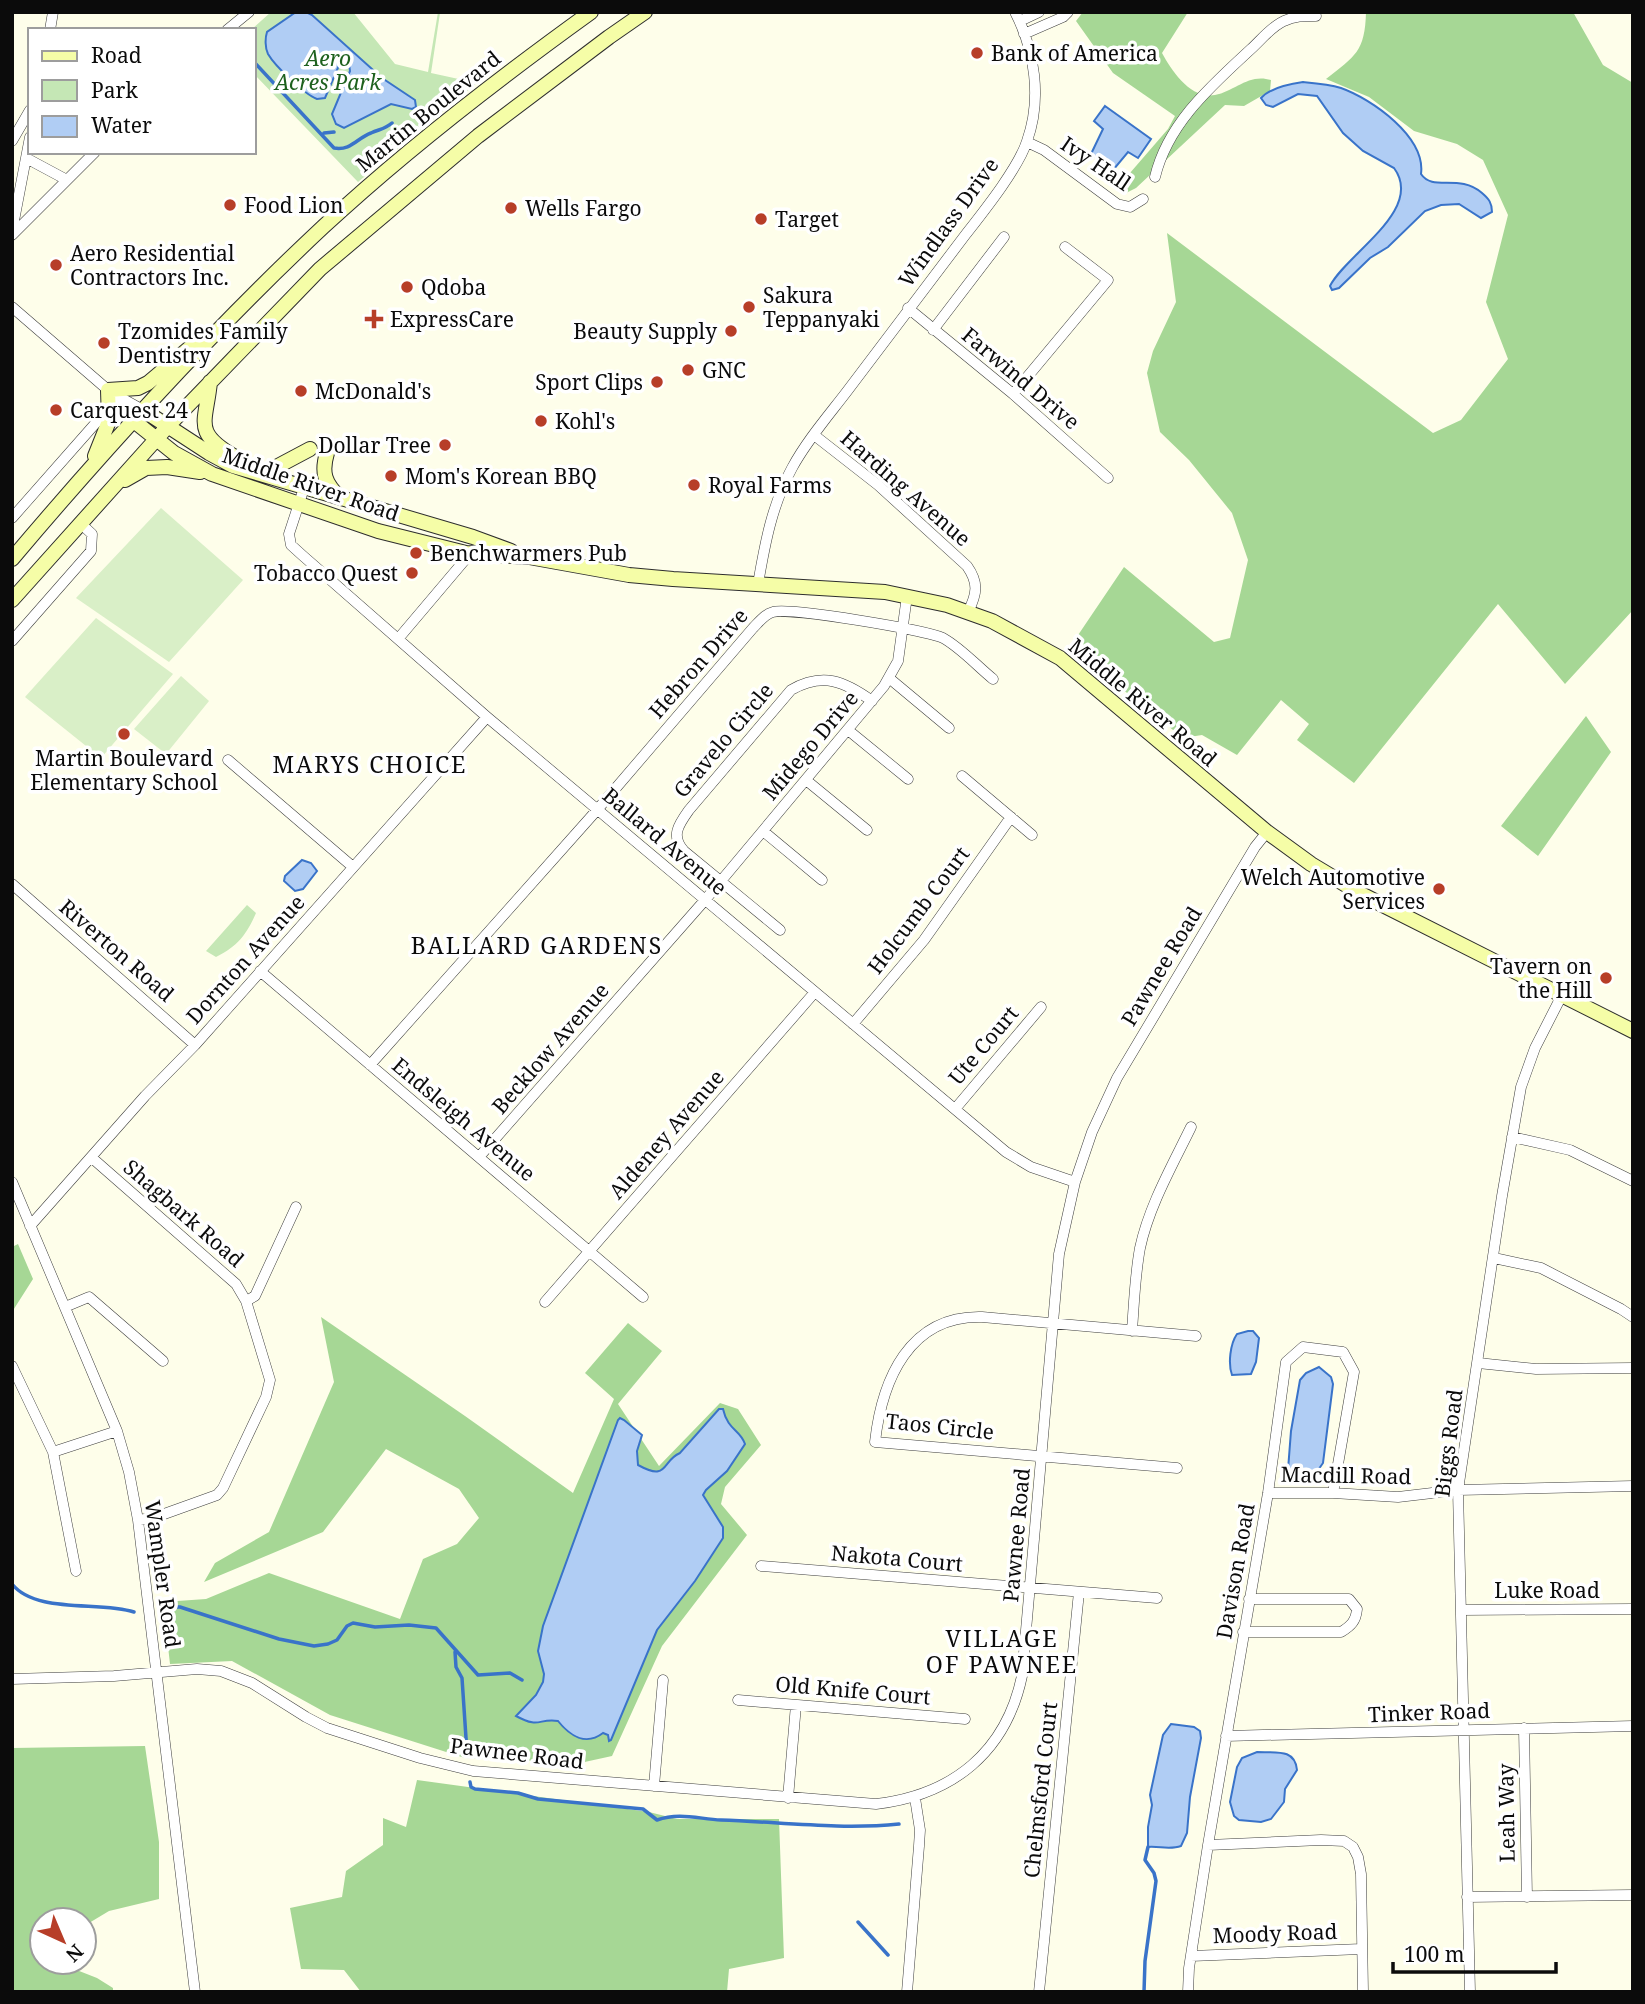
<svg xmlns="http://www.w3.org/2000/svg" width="1645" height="2004" font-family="'Noto Serif',serif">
	<rect width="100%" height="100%" fill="#fefeea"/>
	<path fill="#c5e7b5" d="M271 12H353L395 64 428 72 438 12 440 13 431 73 477 83 358 182 254 74V30H251Z
		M247 905 256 913C247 934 237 947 216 957L206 951Z"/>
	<path fill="#a6d795" d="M1083 12H1188L1162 53C1172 71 1190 99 1215 95 1235 91 1249 73 1271 80L1270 91 1244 106 1225 105 1136 188 1126 193 1119 191 1117 188 1168 129 1175 116 1113 73 1076 21Z
		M1366 12H1573L1603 65 1633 83V610L1565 684 1498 604 1354 783 1297 740 1309 724 1281 700 1237 755 1202 735 1183 738 1070 647 1124 567 1214 642 1230 638 1248 560 1232 513 1189 460 1160 432 1147 373 1153 351 1176 302 1167 233 1433 433 1461 420 1508 359 1486 302 1508 215 1483 160 1457 144 1414 131 1369 97 1326 79C1355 56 1365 52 1366 12Z
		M1586 716 1611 752 1538 856 1501 826Z
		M18 1244 33 1279 12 1312V1247Z
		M321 1317 465 1416 573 1493 614 1399 585 1373 628 1323 662 1351 618 1404 659 1466 720 1403 738 1409 761 1445 725 1487 721 1504 747 1535 662 1646 612 1756 580 1763 465 1758 330 1715 232 1661 170 1664 163 1602 206 1599 269 1573 400 1619 423 1559 457 1544 479 1518 459 1489 386 1449 323 1532 204 1582 215 1563 269 1532 334 1382Z
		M145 1746 159 1842V1899L109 1911 84 1926V1920H42V1962H69V1967L97 1978 113 1988V1992H12V1748Z
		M417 1780 649 1812 677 1819H779L784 1958 729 1969 727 1992H361L344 1970 301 1969 290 1908 342 1897 346 1871 383 1845V1818L406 1827Z"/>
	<path fill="#d9efc7" d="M161 508 243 580 169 662 76 598Z
		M96 618 173 674 101 758 25 697Z
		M181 676 209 701 166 754 134 729Z"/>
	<path fill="#b0cdf4" stroke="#3973c9" stroke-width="2" d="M296 12H306L312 15 382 78 415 100 416 107 412 109 391 104 344 128 336 124 332 114 350 71 349 64 343 62 340 63 325 98 317 99C304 94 275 66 268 54 265 48 265 38 267 32Z
		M1303 82C1315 83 1329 84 1341 88 1372 99 1426 137 1421 174 1433 192 1459 173 1482 193 1489 199 1492 203 1492 212L1481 218 1459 204 1441 205 1425 211 1388 247 1370 258 1339 288 1332 290 1330 286C1346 254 1425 210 1394 168L1363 151 1343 133 1317 96 1298 94 1273 107 1266 105 1261 98C1270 88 1289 84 1303 82Z
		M1105 106 1151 139 1138 158 1128 152 1114 169 1091 154 1103 129 1094 121Z
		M302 860 311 863 317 871 303 889 295 891 284 881 285 876Z
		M1248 1331H1253L1259 1338 1256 1362 1251 1374 1232 1375C1228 1364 1230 1344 1237 1334Z
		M1319 1367 1331 1377 1333 1384 1323 1463 1316 1473 1303 1478 1288 1470 1291 1431 1300 1380 1306 1373Z
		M719 1409H723C728 1431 740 1429 745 1444L727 1471 706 1490 703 1495 723 1527V1538L695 1581 657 1630 611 1740 609 1741 608 1735 603 1733C586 1746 570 1736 558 1721 538 1718 540 1729 516 1716L536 1695 543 1682 544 1674 538 1651 543 1626 618 1420 620 1418 624 1420 642 1435 637 1451 638 1465C669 1482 661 1461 680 1453Z
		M1171 1724 1194 1727 1200 1731 1201 1738 1190 1797 1187 1833 1181 1846C1170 1850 1159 1846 1148 1847V1827L1152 1805 1150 1795 1163 1735Z
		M1257 1752C1275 1753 1295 1748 1297 1770L1285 1789 1284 1802 1271 1819 1261 1822 1239 1820 1234 1816 1230 1802 1237 1767 1242 1758Z"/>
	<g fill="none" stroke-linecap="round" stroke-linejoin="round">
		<path stroke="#3973c9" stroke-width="3.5" d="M254 62 334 148C351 151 357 138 371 133 380 129 385 129 392 123
			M324 133 334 132
			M12 1584C36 1614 99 1601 134 1612
			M165 1612 174 1607H180L279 1639 314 1646 328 1644 337 1640 347 1626 353 1623 375 1627 409 1625 436 1628 478 1675 510 1673 522 1680
			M455 1652 456 1667 462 1678 467 1753
			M470 1782 471 1787 475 1789 518 1793 538 1799 643 1809 657 1820C679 1812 699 1819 721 1820 780 1822 840 1830 899 1824
			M858 1922 888 1955
			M1144 1992 1145 1961 1156 1881 1154 1873 1145 1860 1148 1847"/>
		<g stroke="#3e3e3e" stroke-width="11">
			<path id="street" d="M1020 21 1039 12
				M50 30 53 12
				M227 30 249 12
				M1024 34 1063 17 1068 12
				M12 141 30 110
				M1027 142 1044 150 1117 204 1130 207 1143 199
				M26 158 67 180
				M1155 177C1168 123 1211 86 1251 49 1261 40 1272 26 1284 21 1294 16 1304 16 1316 16
				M12 231 30 137
				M12 235 95 152
				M12 307 108 390 120 407 134 421
				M908 308 1013 394 1108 478
				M933 330 1004 237
				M109 391 143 410
				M1013 394 1108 280 1065 247
				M814 435 878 485 967 566C979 583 977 594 968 612
				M304 488 289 534 291 545 302 555 487 717 1006 1152 1031 1167 1075 1182
				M12 518 109 408
				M758 584C765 543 772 505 792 468 807 440 829 415 848 390 887 338 927 286 966 234 984 211 1019 167 1027 141 1042 99 1035 51 1015 12
				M398 639 464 561 466 553
				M12 641 91 551 92 534 80 523
				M889 678 949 728
				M848 730 908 779
				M228 760 353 867
				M962 776 1032 835
				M806 780 867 830
				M763 831 822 880
				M12 884 195 1045
				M780 930 684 851C670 836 679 824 689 810L791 690C823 672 844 681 872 701
				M260 971 643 1297
				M853 1024 924 940 1011 817
				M370 1065 597 810 753 628C759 622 765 614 773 612 789 607 926 630 943 638 961 648 977 666 993 679
				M955 1109 1041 1007
				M1512 1137 1570 1150 1633 1181
				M91 1157 236 1284 246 1301 270 1380 266 1397 223 1488 217 1495 153 1518 138 1520
				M479 1157 705 900 884 686 898 661 907 596
				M12 1182 117 1431 129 1472 138 1520 195 1992
				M30 1226 145 1096 195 1045 487 717
				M1494 1258 1541 1268 1621 1309 1633 1317
				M246 1301 255 1296 296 1207
				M545 1302 815 992
				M65 1307 89 1297 163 1361
				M1132 1331C1134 1303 1135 1275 1140 1248 1149 1206 1172 1166 1191 1127
				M1478 1363 1536 1369 1633 1368
				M12 1366 53 1452 76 1571
				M53 1452 117 1431
				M1177 1468 875 1442C882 1380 909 1315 982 1317L1196 1336
				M1268 1493H1333L1398 1497 1458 1490 1633 1486
				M761 1566 1157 1598
				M1461 1610 1633 1609
				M1243 1632H1341C1351 1626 1356 1621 1357 1609L1349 1599H1249
				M12 1679 114 1676 197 1669 221 1671 252 1683 306 1717 327 1728 420 1758 473 1771 876 1804C953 1795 1006 1752 1022 1676L1059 1254 1075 1182 1092 1132 1117 1078 1255 847 1267 832
				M738 1700 965 1719
				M1524 1728 1527 1897
				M1226 1736 1633 1726
				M654 1786 663 1680
				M788 1798 796 1705
				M1208 1845 1321 1840 1344 1841 1353 1847 1358 1857 1361 1874 1363 1992
				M1467 1897 1633 1895
				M1191 1956 1361 1949
				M907 1992 919 1846 920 1830 915 1798
				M1039 1992 1079 1592
				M1188 1992 1189 1968 1208 1845 1268 1493 1286 1362 1303 1347 1343 1352 1354 1372 1333 1493
				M1470 1992 1458 1490 1502 1196 1521 1087 1535 1048 1562 995"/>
		</g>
		<g stroke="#2d2d2d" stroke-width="16">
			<path id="secondary" d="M210 382C206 423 192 432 235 457
				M143 410 209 453 233 466 473 537 511 551
				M134 421 174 453 212 474 378 531 466 553 529 557 629 575 673 579 885 592 947 605 992 621 1060 658 1267 832 1311 864 1361 894 1633 1031
				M327 453C321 473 325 483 339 497
				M95 456 109 421 108 390 138 388 148 383 193 345
				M263 474 310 449
				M125 480 146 468 167 467 200 472
				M12 559C110 443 213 330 323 227 407 149 498 79 591 12
				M12 600 168 426 320 269 478 136 609 37 645 12"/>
		</g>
		<use href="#street" stroke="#fff" stroke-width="10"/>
		<use href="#secondary" stroke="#f5fda7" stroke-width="14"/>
	</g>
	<g fill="#b73e28" stroke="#fff" stroke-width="2.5">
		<circle cx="977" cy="53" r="7"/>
		<circle cx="230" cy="205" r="7"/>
		<circle cx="511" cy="208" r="7"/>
		<circle cx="761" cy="219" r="7"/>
		<circle cx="56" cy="265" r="7"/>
		<circle cx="407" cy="287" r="7"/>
		<circle cx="749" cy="307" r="7"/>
		<path d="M370.5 308.5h7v7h7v7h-7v7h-7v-7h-7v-7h7z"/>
		<circle cx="731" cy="331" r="7"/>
		<circle cx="104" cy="343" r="7"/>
		<circle cx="688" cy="370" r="7"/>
		<circle cx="657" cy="382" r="7"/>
		<circle cx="301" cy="391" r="7"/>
		<circle cx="56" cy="410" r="7"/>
		<circle cx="541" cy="421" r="7"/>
		<circle cx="445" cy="445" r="7"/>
		<circle cx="391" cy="476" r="7"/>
		<circle cx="694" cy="485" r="7"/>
		<circle cx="416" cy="553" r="7"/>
		<circle cx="412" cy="573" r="7"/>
		<circle cx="124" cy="734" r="7"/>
		<circle cx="1439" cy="889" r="7"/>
		<circle cx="1606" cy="978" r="7"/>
	</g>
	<g text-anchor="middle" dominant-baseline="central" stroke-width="7" stroke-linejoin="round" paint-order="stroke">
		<g font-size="21" fill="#0b0b0b" stroke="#fff" text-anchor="start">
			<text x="991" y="53">Bank of America</text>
			<text x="244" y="205">Food Lion</text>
			<text x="525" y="208">Wells Fargo</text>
			<text x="775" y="219">Target</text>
			<text x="70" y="253">Aero Residential<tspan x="70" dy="24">Contractors Inc.</tspan></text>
			<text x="421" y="287">Qdoba</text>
			<text x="763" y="295">Sakura<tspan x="763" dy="24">Teppanyaki</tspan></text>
			<text x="390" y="319">ExpressCare</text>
			<text x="118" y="331">Tzomides Family<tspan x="118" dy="24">Dentistry</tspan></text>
			<text x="717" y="331" text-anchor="end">Beauty Supply</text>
			<text x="702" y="370">GNC</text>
			<text x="643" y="382" text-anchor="end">Sport Clips</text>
			<text x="315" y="391">McDonald's</text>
			<text x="70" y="410">Carquest 24</text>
			<text x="555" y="421">Kohl's</text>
			<text x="431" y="445" text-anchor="end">Dollar Tree</text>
			<text x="405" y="476">Mom's Korean BBQ</text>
			<text x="708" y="485">Royal Farms</text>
			<text x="430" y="553">Benchwarmers Pub</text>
			<text x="398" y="573" text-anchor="end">Tobacco Quest</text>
			<text x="124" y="758" text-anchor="middle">Martin Boulevard<tspan x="124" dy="24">Elementary School</tspan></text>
			<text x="1425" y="877" text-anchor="end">Welch Automotive<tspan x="1425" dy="24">Services</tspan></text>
			<text x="1592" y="966" text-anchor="end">Tavern on<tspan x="1592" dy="24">the Hill</tspan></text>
		</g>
		<g font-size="21" font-style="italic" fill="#1e611e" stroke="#fff">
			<text x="328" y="58">Aero<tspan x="328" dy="24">Acres Park</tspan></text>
		</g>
		<g font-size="21" fill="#0b0b0b" stroke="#fff">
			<text transform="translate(428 111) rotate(-39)">Martin Boulevard</text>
			<text transform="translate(1096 163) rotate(34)">Ivy Hall</text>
			<text transform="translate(948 222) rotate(-54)">Windlass Drive</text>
			<text transform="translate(1021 378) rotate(40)">Farwind Drive</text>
			<text transform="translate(311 484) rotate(19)">Middle River Road</text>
			<text transform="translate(906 488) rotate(41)">Harding Avenue</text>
			<text transform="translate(698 663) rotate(-49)">Hebron Drive</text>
			<text transform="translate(1143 702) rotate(40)">Middle River Road</text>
			<text transform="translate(723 740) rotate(-50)">Gravelo Circle</text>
			<text transform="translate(810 745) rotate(-50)">Midego Drive</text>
			<text transform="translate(665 841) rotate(40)">Ballard Avenue</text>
			<text transform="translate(918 910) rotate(-53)">Holcumb Court</text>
			<text transform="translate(117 950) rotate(41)">Riverton Road</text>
			<text transform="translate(245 959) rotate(-48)">Dornton Avenue</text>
			<text transform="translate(1161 966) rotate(-59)">Pawnee Road</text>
			<text transform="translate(983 1045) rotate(-50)">Ute Court</text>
			<text transform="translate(550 1048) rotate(-49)">Becklow Avenue</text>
			<text transform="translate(464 1119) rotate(40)">Endsleigh Avenue</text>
			<text transform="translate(666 1134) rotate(-49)">Aldeney Avenue</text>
			<text transform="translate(184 1213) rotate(41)">Shagbark Road</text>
			<text transform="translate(940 1426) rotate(6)">Taos Circle</text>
			<text transform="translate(1448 1443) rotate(-83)">Biggs Road</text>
			<text transform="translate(1346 1475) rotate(1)">Macdill Road</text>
			<text transform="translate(1016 1535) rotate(-85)">Pawnee Road</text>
			<text transform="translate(897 1558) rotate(5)">Nakota Court</text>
			<text transform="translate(1235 1571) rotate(-80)">Davison Road</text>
			<text transform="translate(163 1574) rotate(82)">Wampler Road</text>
			<text x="1547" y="1590">Luke Road</text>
			<text transform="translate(853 1690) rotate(5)">Old Knife Court</text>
			<text transform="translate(1429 1712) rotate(-2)">Tinker Road</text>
			<text transform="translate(517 1753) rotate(7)">Pawnee Road</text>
			<text transform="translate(1040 1790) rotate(-84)">Chelmsford Court</text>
			<text transform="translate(1506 1813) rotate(-91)">Leah Way</text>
			<text transform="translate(1275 1933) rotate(-2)">Moody Road</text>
		</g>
		<g font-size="23" letter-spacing="2" fill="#0b0b0b" stroke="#fff">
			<text x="370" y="764">MARYS CHOICE</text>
			<text x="537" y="945">BALLARD GARDENS</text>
			<text x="1002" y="1638">VILLAGE<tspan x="1002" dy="26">OF PAWNEE</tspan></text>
		</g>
	</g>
	<rect width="1645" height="2004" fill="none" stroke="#0b0b0b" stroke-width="28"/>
	<rect x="28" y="28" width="228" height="126" fill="#ffffff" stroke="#9d9d9d" stroke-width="2"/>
	<rect x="42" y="51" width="35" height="10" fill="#f5fda7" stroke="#9d9d9d" stroke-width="2"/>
	<text x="91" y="63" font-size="21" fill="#0b0b0b">Road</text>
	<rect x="42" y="80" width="35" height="21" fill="#c5e7b5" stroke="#9d9d9d" stroke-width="2"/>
	<text x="91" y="98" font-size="21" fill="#0b0b0b">Park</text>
	<rect x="42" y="116" width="35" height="21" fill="#b0cdf4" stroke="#9d9d9d" stroke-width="2"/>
	<text x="91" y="133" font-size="21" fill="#0b0b0b">Water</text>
	<g transform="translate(63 1941) rotate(136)"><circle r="33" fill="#ffffff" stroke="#9d9d9d" stroke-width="2"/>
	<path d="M0-5L12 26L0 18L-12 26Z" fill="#b73e28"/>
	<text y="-10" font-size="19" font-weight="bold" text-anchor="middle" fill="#0b0b0b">N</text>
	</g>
	<path d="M1393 1962v10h163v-10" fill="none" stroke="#0b0b0b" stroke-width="3.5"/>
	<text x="1404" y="1962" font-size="21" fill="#0b0b0b" stroke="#ffffff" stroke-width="5" paint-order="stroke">100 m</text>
</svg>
